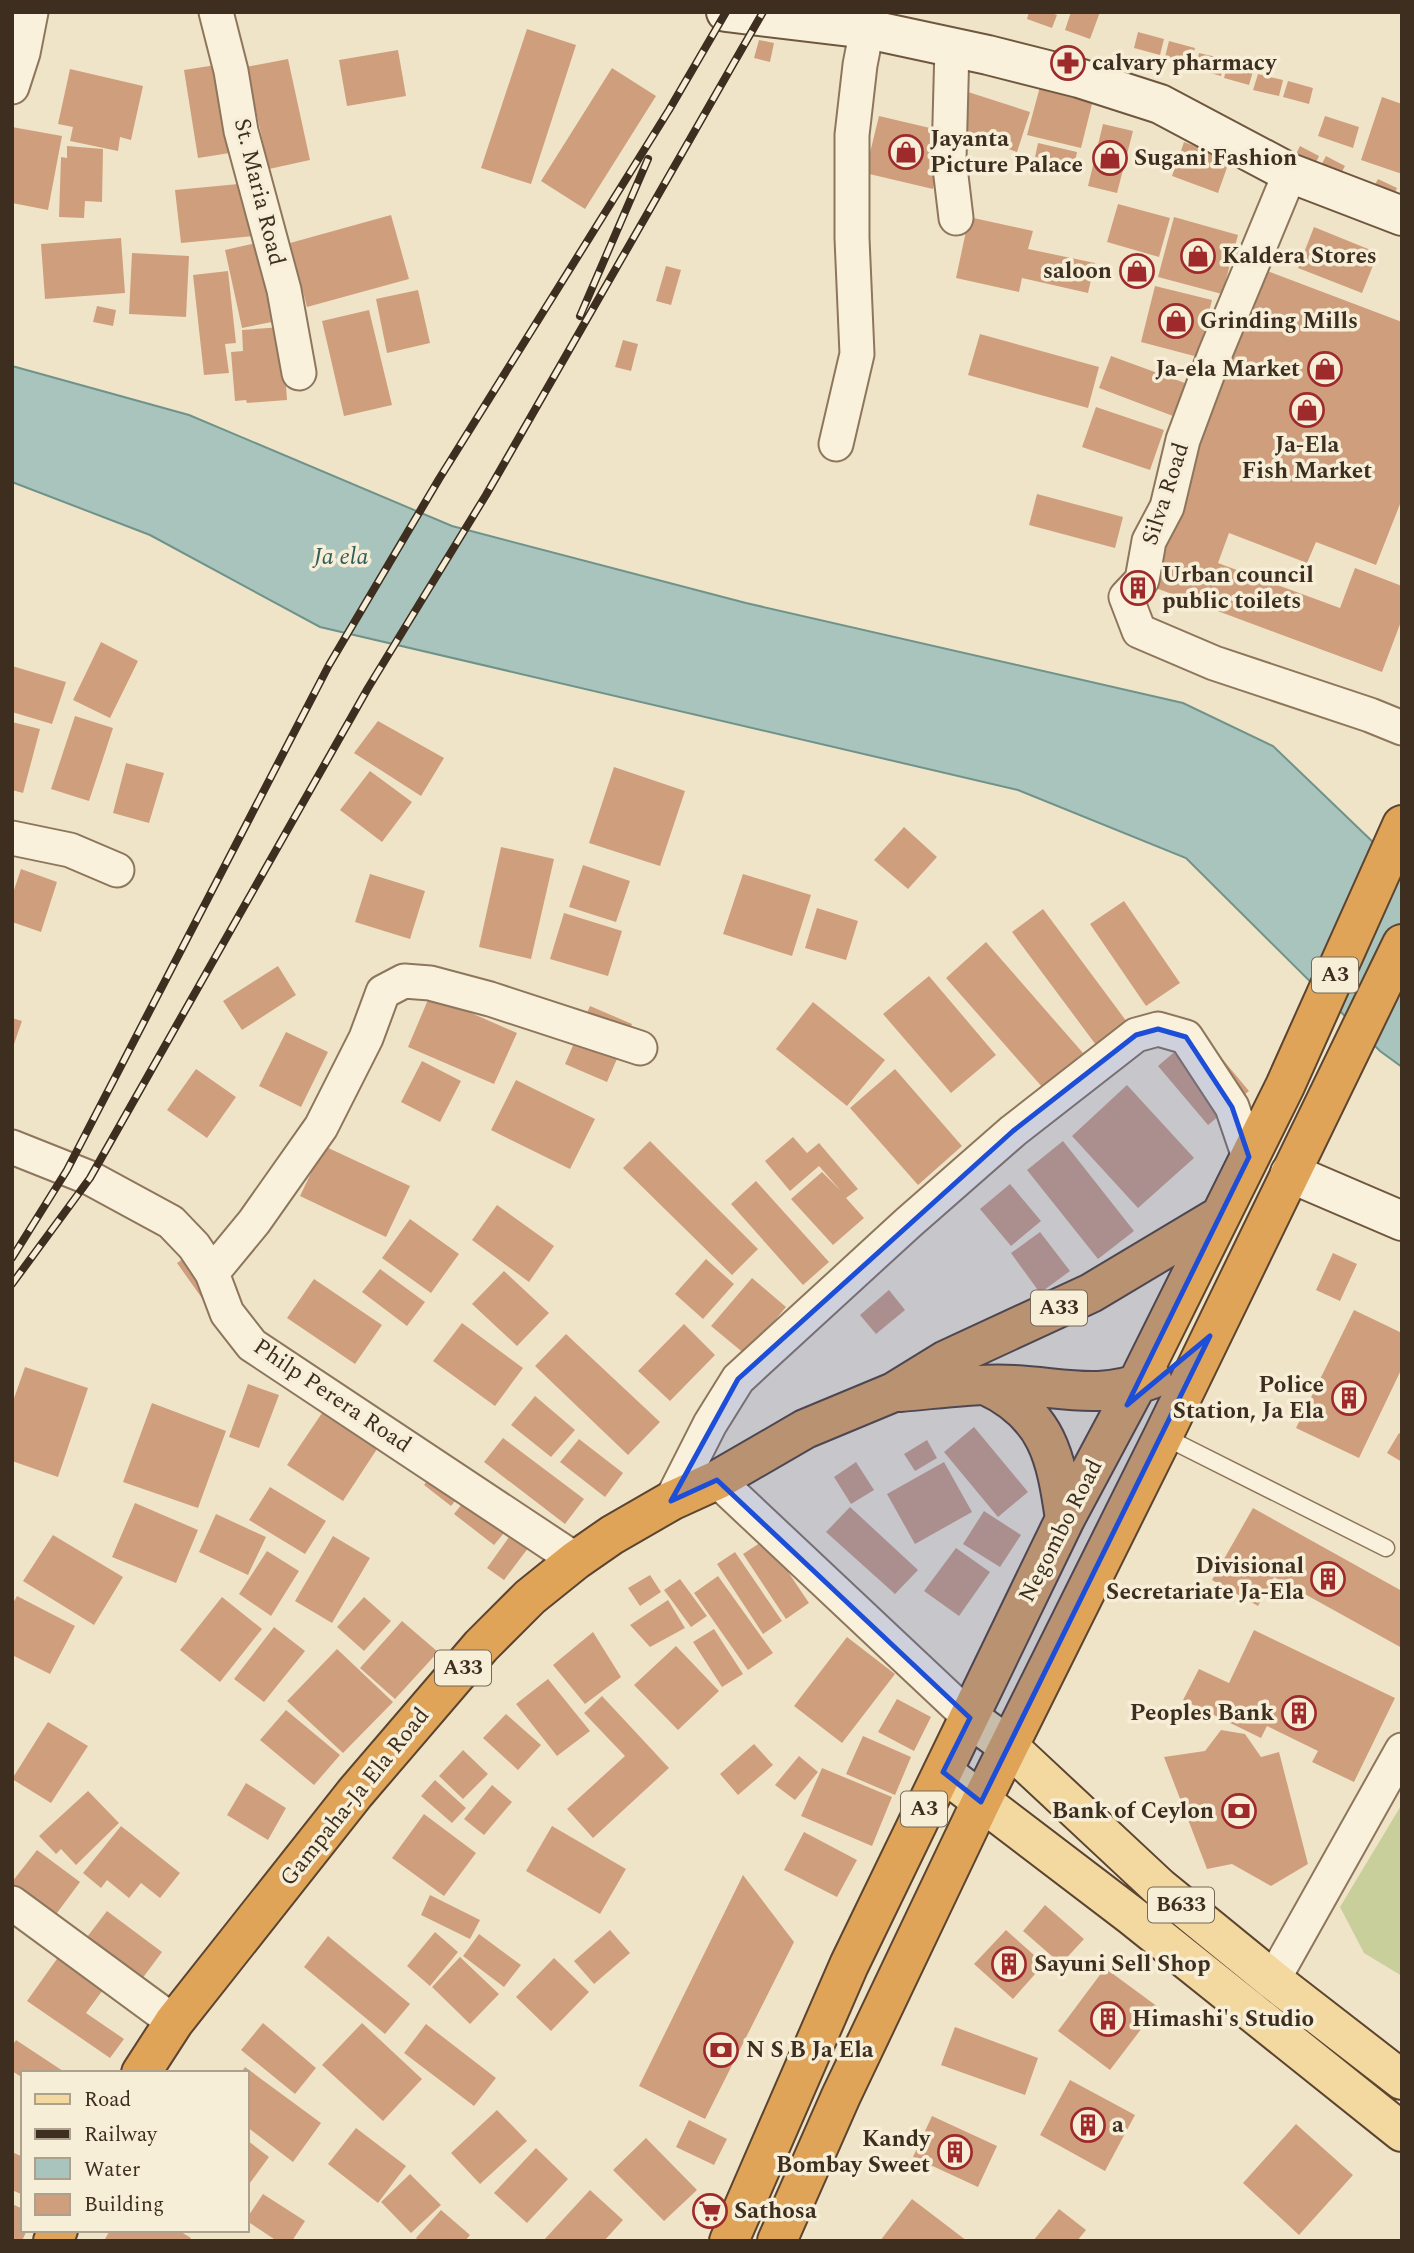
<svg xmlns="http://www.w3.org/2000/svg" width="1414" height="2253" font-family="Spectral,serif">
	<rect width="100%" height="100%" fill="#f0e4c8"/>
	<path fill="#c9cf9b" d="M1402 1804V1976L1364 1953 1340 1907Z"/>
	<path fill="#a9c4bc" stroke="#6f938a" stroke-width="2" d="M12 366 189 415 452 526 746 603 1183 703 1273 746 1402 870V1067L1380 1051 1186 858 1018 790 320 627 150 535 12 482Z"/>
	<path fill="#cf9f7d" d="M1029 12H1049L1057 15 1052 28 1027 19Z
		M1071 12H1100L1090 39 1065 30Z
		M527 29 576 45 531 184 481 168Z
		M1138 32 1164 39 1160 55 1134 48Z
		M759 40 774 43 770 62 754 58Z
		M1169 41 1195 48 1190 64 1165 57Z
		M398 50 406 96 347 106 339 60Z
		M1199 53 1225 59 1221 76 1195 69Z
		M288 59 310 160 269 169 246 67Z
		M1228 62 1254 68 1249 85 1224 78Z
		M222 64 236 152 198 158 184 70Z
		M612 68 656 96 585 209 541 181Z
		M70 69 143 86 131 140 120 137 118 151 70 141 73 127 58 124Z
		M1258 74 1283 80 1279 96 1253 90Z
		M1288 81 1313 88 1309 104 1283 97Z
		M1041 83 1094 96 1081 148 1027 135Z
		M965 91 1030 112 1017 152 953 130Z
		M1382 97 1402 104V174L1361 160Z
		M879 116 947 132 933 189 865 173Z
		M1325 116 1359 127 1353 148 1318 136Z
		M1103 124 1133 131 1117 193 1088 186Z
		M12 127 62 136 48 210 12 203Z
		M1184 142 1230 159 1218 193 1172 176Z
		M1038 143 1077 152 1074 167 1035 157Z
		M67 146 103 149 102 202 85 201 84 218 59 217 61 157 67 158Z
		M1300 146 1319 156 1313 169 1293 160Z
		M1326 156 1345 166 1338 179 1319 169Z
		M1378 179 1397 188 1391 202 1371 192Z
		M249 183 254 236 181 243 175 190Z
		M1118 204 1170 218 1159 257 1107 242Z
		M391 215 409 279 307 307 290 243Z
		M969 217 1033 231 1028 249 1095 263 1088 293 1022 278 1019 292 956 278Z
		M1174 217 1238 235 1222 294 1158 277Z
		M1314 227 1378 253 1362 293 1298 268Z
		M121 238 125 293 45 299 41 244Z
		M265 241 282 320 242 328 225 250Z
		M132 253 189 256 186 317 129 314Z
		M1131 255 1152 261 1144 287 1124 281Z
		M666 266 681 270 671 305 656 301Z
		M1265 270 1402 322V499L1376 565 1316 542 1307 563 1229 533 1218 563 1340 608 1355 568 1402 586V619L1382 672 1145 584Z
		M228 271 236 343 225 344 229 373 204 375 193 275Z
		M1155 286 1212 300 1198 357 1141 342Z
		M418 290 430 343 387 353 376 299Z
		M97 306 116 310 113 326 93 322Z
		M369 310 392 405 344 416 322 321Z
		M282 327 287 400 247 403 246 400 235 401 231 352 243 351 242 330Z
		M980 334 1099 367 1088 408 968 375Z
		M623 340 638 344 631 371 615 367Z
		M1111 356 1185 383 1173 416 1099 388Z
		M1096 407 1164 430 1150 470 1082 447Z
		M1037 494 1123 517 1115 548 1029 525Z
		M101 642 138 661 110 718 73 700Z
		M12 666 66 682 52 724 12 712Z
		M75 716 113 728 89 801 51 789Z
		M378 721 444 758 421 796 354 753Z
		M12 722 40 729 23 793 12 790Z
		M126 763 164 773 149 823 113 813Z
		M614 767 685 791 660 866 589 843Z
		M370 771 412 802 382 842 340 810Z
		M904 827 937 857 908 889 874 860Z
		M501 847 554 859 531 959 479 947Z
		M583 865 630 881 616 922 569 907Z
		M21 869 57 882 41 932 12 922V896Z
		M370 874 425 891 410 939 355 922Z
		M743 874 811 895 792 956 723 934Z
		M1124 901 1180 983 1146 1006 1090 924Z
		M817 908 858 921 846 960 805 948Z
		M1043 909 1127 1022 1096 1045 1012 932Z
		M564 913 622 931 608 976 550 959Z
		M986 942 1083 1053 1043 1088 946 978Z
		M278 966 296 995 242 1030 223 1001Z
		M929 976 996 1055 951 1093 883 1014Z
		M430 995 517 1033 494 1084 408 1047Z
		M813 1002 885 1060 847 1106 776 1049Z
		M590 1006 632 1024 607 1082 565 1064Z
		M12 1018 22 1021 13 1047H12Z
		M1199 1031 1249 1091 1208 1125 1158 1066Z
		M286 1032 328 1052 301 1107 259 1086Z
		M422 1061 461 1081 440 1122 401 1102Z
		M196 1069 236 1097 207 1138 167 1110Z
		M895 1069 962 1146 918 1185 850 1108Z
		M516 1080 595 1119 570 1169 491 1130Z
		M1127 1085 1194 1158 1138 1208 1072 1136Z
		M793 1137 807 1153 819 1143 858 1189 846 1198 864 1218 833 1245 791 1199 822 1172 841 1191 819 1166 790 1191 765 1161Z
		M650 1141 758 1249 732 1275 623 1168Z
		M1063 1141 1134 1231 1098 1259 1027 1170Z
		M324 1146 410 1186 386 1237 300 1196Z
		M756 1181 829 1262 803 1285 731 1204Z
		M1010 1184 1041 1221 1011 1246 980 1209Z
		M497 1205 554 1246 529 1282 472 1240Z
		M410 1219 459 1254 431 1293 382 1258Z
		M1040 1232 1070 1271 1040 1293 1011 1253Z
		M203 1245 230 1283 204 1301 177 1263Z
		M1333 1253 1357 1264 1340 1301 1316 1290Z
		M706 1259 734 1284 703 1319 675 1294Z
		M380 1269 425 1302 407 1326 362 1292Z
		M504 1271 549 1313 517 1346 472 1304Z
		M752 1278 786 1307 746 1355 711 1326Z
		M314 1279 382 1325 355 1364 287 1318Z
		M889 1290 905 1310 876 1334 860 1315Z
		M1354 1310 1402 1333V1368L1359 1458 1296 1428Z
		M462 1323 523 1368 495 1406 433 1361Z
		M684 1324 715 1355 670 1401 638 1371Z
		M566 1334 660 1422 628 1455 535 1366Z
		M25 1367 88 1388 58 1477 12 1461V1404Z
		M248 1384 279 1395 259 1448 229 1437Z
		M535 1396 575 1430 551 1457 511 1425Z
		M152 1403 226 1431 198 1508 123 1482Z
		M322 1413 377 1449 343 1501 287 1465Z
		M974 1427 1028 1492 998 1517 944 1452Z
		M1399 1433 1402 1435V1462L1387 1453Z
		M503 1438 584 1499 565 1524 484 1462Z
		M579 1439 623 1473 605 1497 560 1462Z
		M927 1440 937 1458 915 1471 904 1454Z
		M856 1462 874 1490 851 1504 834 1477Z
		M944 1462 972 1512 915 1544 887 1494Z
		M440 1463 468 1485 451 1506 424 1485Z
		M270 1487 326 1521 305 1554 249 1520Z
		M472 1491 513 1522 494 1545 454 1514Z
		M135 1503 198 1530 176 1583 112 1557Z
		M850 1507 918 1570 895 1594 826 1532Z
		M1253 1508 1402 1591V1648L1274 1577 1258 1606 1212 1580Z
		M984 1511 1021 1535 1000 1567 963 1544Z
		M216 1514 266 1537 248 1575 199 1552Z
		M514 1530 532 1543 504 1580 487 1568Z
		M53 1535 123 1577 94 1625 23 1581Z
		M333 1536 370 1558 332 1623 295 1601Z
		M766 1539 809 1603 786 1619 743 1554Z
		M956 1548 990 1572 959 1616 924 1591Z
		M267 1551 299 1571 271 1616 239 1594Z
		M735 1552 782 1621 763 1634 717 1564Z
		M650 1575 661 1592 640 1606 628 1588Z
		M718 1576 773 1653 748 1670 694 1593Z
		M680 1579 707 1616 691 1627 664 1590Z
		M17 1596 75 1626 50 1674 12 1655V1605Z
		M222 1597 262 1629 220 1682 180 1650Z
		M364 1597 391 1621 364 1651 337 1627Z
		M668 1600 685 1628 650 1647 630 1625Z
		M402 1621 438 1652 395 1699 360 1668Z
		M274 1627 305 1651 264 1702 234 1679Z
		M714 1629 743 1674 722 1687 693 1642Z
		M1254 1630 1395 1698 1354 1782 1312 1762 1318 1751 1267 1726 1261 1738 1183 1700 1199 1669 1229 1683Z
		M593 1632 621 1677 585 1704 553 1665Z
		M847 1637 895 1674 842 1743 794 1706Z
		M676 1646 719 1691 678 1730 634 1685Z
		M337 1649 393 1702 343 1753 287 1701Z
		M548 1679 590 1731 557 1756 516 1704Z
		M602 1696 669 1768 593 1838 567 1809 625 1756 584 1713Z
		M897 1699 931 1717 914 1751 878 1732Z
		M286 1710 340 1755 314 1785 260 1740Z
		M506 1714 541 1745 518 1770 483 1738Z
		M48 1722 88 1746 51 1803 12 1779Z
		M1221 1730 1245 1734 1261 1757 1279 1752 1308 1864 1271 1886 1232 1864 1207 1869 1164 1757 1205 1751Z
		M863 1736 911 1757 895 1795 846 1774Z
		M754 1744 773 1765 738 1795 720 1774Z
		M463 1750 488 1774 463 1799 439 1776Z
		M799 1756 818 1772 795 1800 775 1785Z
		M822 1768 892 1797 872 1846 801 1816Z
		M435 1780 466 1808 452 1823 421 1796Z
		M246 1783 286 1808 268 1840 227 1815Z
		M492 1785 512 1802 484 1835 464 1819Z
		M88 1791 119 1823 76 1865 61 1849 56 1854 39 1836Z
		M424 1814 476 1853 444 1896 392 1858Z
		M121 1826 180 1873 160 1898 141 1883 129 1898 107 1880 101 1888 83 1873Z
		M552 1826 626 1869 600 1914 526 1871Z
		M804 1832 857 1860 837 1897 784 1870Z
		M37 1850 80 1882 54 1917 12 1886V1882Z
		M743 1875 794 1942 705 2119 639 2086Z
		M430 1895 480 1920 470 1939 421 1915Z
		M1045 1905 1084 1939 1061 1964 1023 1931Z
		M107 1911 162 1952 139 1983 84 1941Z
		M610 1930 630 1953 594 1984 574 1961Z
		M1006 1930 1044 1964 1013 1999 974 1964Z
		M435 1932 458 1952 430 1986 407 1966Z
		M479 1934 521 1965 504 1987 463 1956Z
		M328 1936 410 2004 385 2034 304 1967Z
		M59 1956 105 1987 86 2013 124 2039 110 2058 27 2001Z
		M460 1957 499 1994 470 2024 432 1987Z
		M554 1958 589 1992 551 2031 516 1997Z
		M1105 1968 1158 2007 1110 2070 1058 2031Z
		M263 2023 316 2068 295 2094 241 2050Z
		M362 2023 422 2079 383 2121 322 2065Z
		M426 2024 496 2078 474 2106 404 2053Z
		M955 2027 1038 2058 1025 2095 941 2065Z
		M16 2040 66 2073H23V2078L12 2071V2046Z
		M245 2067 321 2123 293 2162 247 2127V2073H241Z
		M1070 2080 1135 2115 1105 2171 1040 2135Z
		M497 2110 527 2141 480 2184 451 2153Z
		M932 2116 997 2146 978 2187 913 2157Z
		M689 2120 727 2139 714 2165 676 2147Z
		M1296 2124 1353 2175 1299 2235 1243 2183Z
		M356 2128 406 2166 378 2203 328 2164Z
		M646 2138 697 2190 664 2221 613 2170Z
		M247 2140 269 2157 247 2187Z
		M536 2148 568 2179 527 2223 494 2193Z
		M12 2152 23 2157V2195L12 2190Z
		M410 2174 441 2205 411 2233 381 2202Z
		M590 2190 623 2220 604 2241H543Z
		M263 2194 305 2221 292 2241H277L247 2221V2218Z
		M912 2199 967 2241H880Z
		M12 2204 23 2209V2230H27L22 2241H12Z
		M1059 2209 1086 2230 1077 2241H1033Z
		M441 2210 470 2235 465 2241H419L416 2238Z
		M110 2230H178L191 2238 189 2241H104Z"/>
	<g fill="none" stroke-linecap="round" stroke-linejoin="round">
		<g stroke="#8d765c" stroke-width="19">
			<path id="lane" d="M1163 1436 1386 1548"/>
		</g>
		<g stroke="#8d765c" stroke-width="37">
			<path id="street" d="M216 12 231 71 241 131 284 290 299 373
				M952 47 949 159 956 218
				M12 87 23 53 31 12
				M1290 173 1215 354 1183 440 1167 507 1149 541 1142 580 1126 597 1139 631 1214 663 1370 715 1402 728
				M836 444 857 354 852 238V135L860 65 867 29
				M12 838 70 850 117 870
				M12 1147 90 1178 171 1222 194 1246 212 1273 227 1313 252 1345 576 1560
				M212 1273 254 1222 321 1127 366 1038 383 992 404 981 430 983 490 999 640 1048
				M717 1480 970 1718
				M671 1501 710 1424 738 1379 908 1223 1013 1131 1136 1035 1158 1029 1186 1037 1232 1107 1249 1157
				M12 1903 174 2022
				M1273 1980 1402 1750"/>
		</g>
		<g stroke="#6f573f" stroke-width="42">
			<path id="secondary" d="M726 12 867 29 988 55 1079 78 1160 104 1290 173 1402 216
				M1290 1173 1402 1221"/>
		</g>
		<g stroke="#5b4430" stroke-width="42">
			<path id="primary" d="M970 1718 1008 1746 1159 1887 1273 1980 1402 2080
				M943 1772 1132 1916 1402 2132"/>
		</g>
		<g stroke="#5b4430" stroke-width="42">
			<path id="highway" d="M985 1385C1048 1414 1056 1457 1065 1519
				M900 1392C937 1389 976 1383 1014 1385 1067 1388 1099 1400 1152 1379
				M141 2073 174 2022 355 1793 481 1646 530 1597 576 1560 612 1535 671 1501 717 1480 805 1429 894 1392 946 1360 1091 1293 1218 1217
				M53 2241 58 2230
				M729 2241 849 1965 1065 1519 1136 1386 1285 1086 1402 825
				M777 2241 841 2096 981 1802 1163 1436 1402 944"/>
		</g>
		<use href="#lane" stroke="#faf1dc" stroke-width="16"/>
		<use href="#street" stroke="#faf1dc" stroke-width="33"/>
		<use href="#secondary" stroke="#faf1dc" stroke-width="38"/>
		<use href="#primary" stroke="#f3d9a0" stroke-width="38"/>
		<use href="#highway" stroke="#e0a458" stroke-width="38"/>
		<g stroke="#3d2e20" stroke-width="8">
			<path id="rail" d="M580 316 648 159
				M12 1258 67 1170 329 665 439 479 669 110 726 12
				M12 1284 90 1178 368 688 486 495 763 12"/>
		</g>
		<use href="#rail" stroke="#f7eed8" stroke-width="5" stroke-dasharray="16" stroke-linecap="butt"/>
	</g>
	<path fill="#1d4ed8" fill-opacity="0.2" stroke="#1d4ed8" stroke-width="5" stroke-linejoin="round" d="M1158 1029 1186 1037 1232 1107 1249 1157 1127 1405 1210 1336 981 1802 943 1772 970 1718 717 1480 671 1501 738 1379 1013 1131 1136 1035Z"/>
	<defs>
		<g id="pharmacy-ring" transform="scale(1.75)"><circle r="9.5" fill="#f7eed8" stroke="#9e2a2b" stroke-width="1.5"/><path d="M-2-6h4v4h4v4h-4v4h-4v-4h-4v-4h4Z" fill="#9e2a2b"/></g>
		<g id="shop-ring" transform="scale(1.75)"><circle r="9.5" fill="#f7eed8" stroke="#9e2a2b" stroke-width="1.5"/><path d="M-5-2.5h2.3a2.7 3.5 0 0 1 5.4 0H5L5.5 6h-11ZM-1.5-2.5h3a1.5 2.3 0 0 0-3 0Z" fill="#9e2a2b"/></g>
		<g id="building-ring" transform="scale(1.75)"><circle r="9.5" fill="#f7eed8" stroke="#9e2a2b" stroke-width="1.5"/><path d="M-4-6H4V6H1V3H-1V6H-4ZM-2.5-4.3h1.7v1.8h-1.7ZM.8-4.3h1.7v1.8H.8ZM-2.5-1h1.7V.8h-1.7ZM.8-1h1.7V.8H.8Z" fill="#9e2a2b"/></g>
		<g id="bank-ring" transform="scale(1.75)"><circle r="9.5" fill="#f7eed8" stroke="#9e2a2b" stroke-width="1.5"/><path d="M-6-4H6V4H-6ZM0-2.3a2.3 2.3 0 1 0 0 4.6a2.3 2.3 0 1 0 0-4.6Z" fill="#9e2a2b"/></g>
		<g id="supermarket-ring" transform="scale(1.75)"><circle r="9.5" fill="#f7eed8" stroke="#9e2a2b" stroke-width="1.5"/><path d="M-6-5.5h2.5l.6 2H6L4.5 2H-2.5L-4.4-4H-6ZM-1.5 3.2a1.3 1.3 0 1 0 .1 0ZM3 3.2a1.3 1.3 0 1 0 .1 0Z" fill="#9e2a2b"/></g>
	</defs>
	<g fill-rule="evenodd">
		<use href="#pharmacy-ring" x="1068" y="63"/>
		<use href="#shop-ring" x="906" y="152"/>
		<use href="#shop-ring" x="1110" y="158"/>
		<use href="#shop-ring" x="1198" y="256"/>
		<use href="#shop-ring" x="1137" y="271"/>
		<use href="#shop-ring" x="1176" y="321"/>
		<use href="#shop-ring" x="1325" y="369"/>
		<use href="#shop-ring" x="1307" y="410"/>
		<use href="#building-ring" x="1138" y="588"/>
		<use href="#building-ring" x="1349" y="1398"/>
		<use href="#building-ring" x="1328" y="1579"/>
		<use href="#building-ring" x="1299" y="1713"/>
		<use href="#bank-ring" x="1239" y="1811"/>
		<use href="#building-ring" x="1009" y="1964"/>
		<use href="#building-ring" x="1108" y="2019"/>
		<use href="#bank-ring" x="721" y="2050"/>
		<use href="#building-ring" x="1088" y="2125"/>
		<use href="#building-ring" x="955" y="2152"/>
		<use href="#supermarket-ring" x="710" y="2211"/>
	</g>
	<g text-anchor="middle" dominant-baseline="central" stroke-width="7" stroke-linejoin="round" paint-order="stroke">
		<g fill="#f7eed8" stroke="#756857" stroke-width="2">
			<rect x="1312" y="957.5" width="46" height="35" rx="5"/>
			<rect x="1031" y="1290.5" width="56" height="35" rx="5"/>
			<rect x="435" y="1650.5" width="56" height="35" rx="5"/>
			<rect x="901" y="1791.5" width="46" height="35" rx="5"/>
			<rect x="1148" y="1887.5" width="66" height="35" rx="5"/>
		</g>
		<g font-size="21" font-weight="bold" fill="#3d2e20">
			<text x="1335" y="975">A3</text>
			<text x="1059" y="1308">A33</text>
			<text x="463" y="1668">A33</text>
			<text x="924" y="1809">A3</text>
			<text x="1181" y="1905">B633</text>
		</g>
		<g font-size="23" font-weight="bold" fill="#3d2e20" stroke="#f7eed8" text-anchor="start">
			<text x="1092" y="63">calvary pharmacy</text>
			<text x="930" y="139">Jayanta<tspan x="930" dy="26">Picture Palace</tspan></text>
			<text x="1134" y="158">Sugani Fashion</text>
			<text x="1222" y="256">Kaldera Stores</text>
			<text x="1112" y="271" text-anchor="end">saloon</text>
			<text x="1200" y="321">Grinding Mills</text>
			<text x="1300" y="369" text-anchor="end">Ja-ela Market</text>
			<text x="1307" y="445" text-anchor="middle">Ja-Ela<tspan x="1307" dy="26">Fish Market</tspan></text>
			<text x="1162" y="575">Urban council<tspan x="1162" dy="26">public toilets</tspan></text>
			<text x="1324" y="1385" text-anchor="end">Police<tspan x="1324" dy="26">Station, Ja Ela</tspan></text>
			<text x="1304" y="1566" text-anchor="end">Divisional<tspan x="1304" dy="26">Secretariate Ja-Ela</tspan></text>
			<text x="1274" y="1713" text-anchor="end">Peoples Bank</text>
			<text x="1214" y="1811" text-anchor="end">Bank of Ceylon</text>
			<text x="1034" y="1964">Sayuni Sell Shop</text>
			<text x="1132" y="2019">Himashi's Studio</text>
			<text x="746" y="2050">N S B Ja Ela</text>
			<text x="1112" y="2125">a</text>
			<text x="930" y="2139" text-anchor="end">Kandy<tspan x="930" dy="26">Bombay Sweet</tspan></text>
			<text x="734" y="2211">Sathosa</text>
		</g>
		<g font-size="23" fill="#3d2e20" stroke="#f7eed8">
			<text transform="translate(259 192) rotate(76)">St. Maria Road</text>
			<text transform="translate(1166 494) rotate(-72)">Silva Road</text>
			<text transform="translate(332 1396) rotate(34)">Philp Perera Road</text>
			<text transform="translate(1061 1531) rotate(-63)">Negombo Road</text>
			<text transform="translate(355 1797) rotate(-51)">Gampaha-Ja Ela Road</text>
		</g>
		<g font-size="24" font-style="italic" fill="#2f5d5a" stroke="#f7eed8">
			<text x="341" y="557">Ja ela</text>
		</g>
	</g>
	<rect width="1414" height="2253" fill="none" stroke="#3d2e20" stroke-width="28"/>
	<rect x="21" y="2071" width="228" height="161" fill="#f7eed8" stroke="#ada18e" stroke-width="2"/>
	<rect x="35" y="2094" width="35" height="10" fill="#f3d9a0" stroke="#ada18e" stroke-width="2"/>
	<text x="84" y="2106" font-size="21" fill="#3d2e20">Road</text>
	<rect x="35" y="2129" width="35" height="10" fill="#3d2e20" stroke="#ada18e" stroke-width="2"/>
	<text x="84" y="2141" font-size="21" fill="#3d2e20">Railway</text>
	<rect x="35" y="2158" width="35" height="21" fill="#a9c4bc" stroke="#ada18e" stroke-width="2"/>
	<text x="84" y="2176" font-size="21" fill="#3d2e20">Water</text>
	<rect x="35" y="2194" width="35" height="21" fill="#cf9f7d" stroke="#ada18e" stroke-width="2"/>
	<text x="84" y="2211" font-size="21" fill="#3d2e20">Building</text>
</svg>
